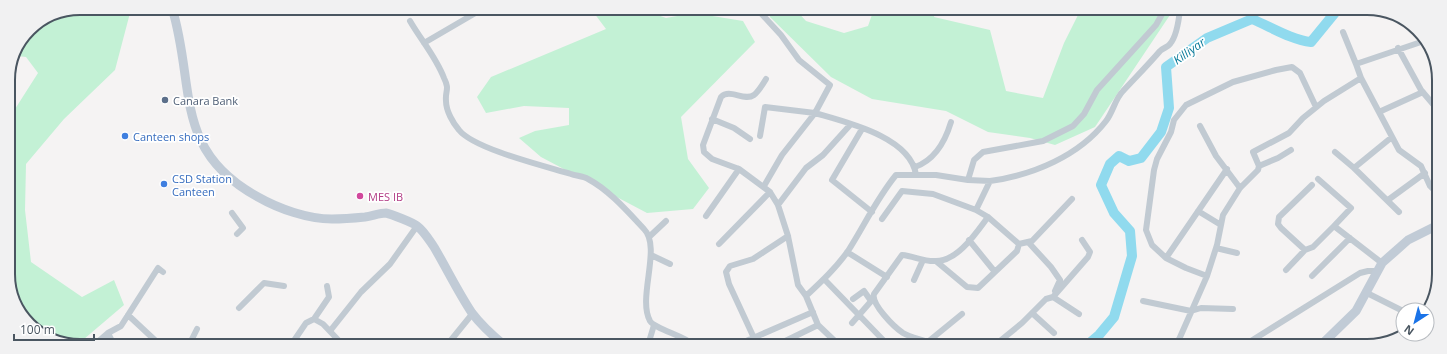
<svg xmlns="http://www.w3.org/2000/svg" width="1447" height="354" font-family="'Open Sans',sans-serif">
	<rect width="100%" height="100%" fill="#f5f3f3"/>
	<path fill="#c3f1d5" d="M80 8H130V13L115 70 64 119 26 164 25 210 31 262 82 297 114 280 124 305 77 345H66L29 325 9 288 8 120 38 73 26 57 17 56 29 29 53 13Z
		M591 9H641L666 18 694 13 743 21 755 42 681 117 688 159 709 188 693 209 647 213 541 157 519 138 535 131 569 125V108L524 106 486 113 477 97 491 77 606 29Z
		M771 9H795L806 21 844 33 868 26 874 9H936L934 17 990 30 1006 91 1043 98 1064 43 1081 9H1174L1095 127 1055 145 1030 138 988 132 946 111 872 99 831 77 770 17Z"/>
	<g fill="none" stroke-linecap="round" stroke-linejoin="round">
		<path stroke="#90daee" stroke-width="10" d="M1086 346 1099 335 1114 317 1132 256 1130 231 1114 213 1101 185 1110 164 1119 156 1129 161 1141 158 1161 132 1169 108 1166 67 1207 38 1252 19C1271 27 1292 40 1311 42L1338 9"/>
		<path stroke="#c1cad2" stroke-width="6" d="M757 9 781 35 799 60 830 85 815 113 765 107 760 136
			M410 21C421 40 436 57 444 78 450 90 445 90 446 101 446 111 453 123 459 130 474 149 545 166 571 174 576 176 583 176 588 179 609 190 628 212 644 229 662 247 637 298 650 321 655 329 685 336 694 345
			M1343 32 1356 64
			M424 43 484 8
			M1398 48 1421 90 1438 110
			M1361 78 1399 150 1421 166 1430 186 1438 194
			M766 79C763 84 759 91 754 95 744 102 730 88 721 97L703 145 704 152 712 159 739 169 770 192 778 205 788 236 798 285 806 296 818 325 839 345
			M8 81 11 84 8 88
			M1379 112 1423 92
			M712 119 734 128 750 139
			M1200 126 1216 156 1240 188
			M862 129 832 180 872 212
			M1335 152 1354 168 1399 212
			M1259 166 1278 158 1291 150
			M915 167C935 160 945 142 951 122
			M1354 168 1392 137
			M1318 179 1351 208 1334 226
			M968 180 974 160 983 152 1043 141 1073 126 1084 114 1097 90 1156 25 1165 9
			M1312 185 1279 217 1278 224 1281 228 1305 250 1313 247 1334 226 1382 263
			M764 186 782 155 815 113C846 122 911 137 916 175
			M1072 199 1032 241 1019 244 988 217 976 210 990 181C1033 175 1079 156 1106 121 1113 112 1115 99 1123 91 1135 78 1148 65 1160 51 1163 48 1168 47 1170 44 1177 36 1179 19 1180 9
			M1388 200 1425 173
			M778 205 806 168 823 155 851 124
			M1198 211 1221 225
			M232 213 243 228 237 234
			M706 216 739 169
			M882 219 902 191 933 194 976 210
			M649 237 666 221
			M969 240 995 272
			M1029 243 1051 267 1060 280 1055 291
			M719 244 770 192
			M1216 248 1237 253
			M847 252 887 277
			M651 255 670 264
			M1166 258 1227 169
			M937 262 967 287 978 288 1017 251 1019 244
			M1286 270 1305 250
			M1207 276 1186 268 1166 258 1152 245 1146 230 1154 170 1157 159 1171 132 1174 120 1186 105 1233 82 1276 70 1292 67 1300 73 1316 107
			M1312 276 1350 238
			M824 279 888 345
			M914 280 923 260
			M1367 293 1403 311
			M806 296C821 282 836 268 848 251 864 226 877 198 896 175H936L968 180 990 181
			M1053 297 1088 257 1090 252 1082 240
			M853 299 864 291 871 301
			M1143 301 1191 311 1201 308 1233 309
			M239 308 264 283 284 286
			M1424 310 1427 306
			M1032 313 1054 333
			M128 315 158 343
			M314 319 329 297 327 286
			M852 323 873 299
			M330 331 361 292 390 264 417 226
			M108 333 121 326 158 268 163 272
			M754 338 729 284 726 272 730 266 753 259 788 236
			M927 342C919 339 910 337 903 333 894 327 871 304 874 294L902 255C914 256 924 262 936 261 958 261 976 233 988 217
			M1177 344 1207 276 1217 245 1223 215 1240 188 1258 170 1259 166 1253 152 1289 133 1303 118 1324 101 1361 78 1356 64 1424 41
			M94 345 108 333 114 345
			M189 345 197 329
			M291 345 306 323 314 319 323 324 343 345
			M447 345 473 313
			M648 345 654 325
			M737 345 813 312
			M777 345 818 325
			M924 345 962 314
			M995 345 1022 323 1046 299 1053 297 1079 314
			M1243 346 1360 273 1368 271H1377"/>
		<path stroke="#c1cbd6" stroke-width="9" d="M172 8C196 86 172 150 258 197 279 209 308 219 332 219 343 219 355 218 365 217 372 216 380 213 386 213 391 214 414 223 417 226 424 231 429 240 434 247 447 269 458 292 472 313 481 325 492 335 504 345
			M1165 346 1178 342 1209 346
			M1320 346 1356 311 1382 263 1408 240 1438 225"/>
	</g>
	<circle fill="#5c6f8a" stroke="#fff" stroke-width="1.5" cx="165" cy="100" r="4"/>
	<g fill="#3f7fe0" stroke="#fff" stroke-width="1.5">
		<circle cx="125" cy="136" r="4"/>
		<circle cx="164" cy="184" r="4"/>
	</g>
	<circle fill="#d1479c" stroke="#fff" stroke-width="1.5" cx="360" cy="196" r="4"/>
	<g text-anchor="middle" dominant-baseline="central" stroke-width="3.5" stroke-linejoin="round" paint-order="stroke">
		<g font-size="11" fill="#4e5e75" stroke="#fff" text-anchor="start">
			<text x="173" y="100">Canara Bank</text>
		</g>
		<g font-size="11" fill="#366cbe" stroke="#fff" text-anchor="start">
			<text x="133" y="136">Canteen shops</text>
			<text x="172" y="178">CSD Station<tspan x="172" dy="13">Canteen</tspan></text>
		</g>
		<g font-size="11" fill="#b23c85" stroke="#fff" text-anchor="start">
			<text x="368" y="196">MES IB</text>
		</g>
		<g font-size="12" font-style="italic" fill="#0c7c9b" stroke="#fff">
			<text transform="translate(1189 51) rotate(-35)">Killiyar</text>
		</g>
	</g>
	<path d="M0 0H1447V354H0ZM80 15H1367A65 65 0 0 1 1432 80V274A65 65 0 0 1 1367 339H80A65 65 0 0 1 15 274V80A65 65 0 0 1 80 15Z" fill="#f1f1f2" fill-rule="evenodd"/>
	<path fill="none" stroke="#4a5661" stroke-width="2" d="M80 15H1367A65 65 0 0 1 1432 80V274A65 65 0 0 1 1367 339H80A65 65 0 0 1 15 274V80A65 65 0 0 1 80 15Z"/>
	<g transform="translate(1415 322) rotate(216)"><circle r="19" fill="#ffffff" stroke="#b7bbc0"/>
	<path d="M0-3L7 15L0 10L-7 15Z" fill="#1a73e8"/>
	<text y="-6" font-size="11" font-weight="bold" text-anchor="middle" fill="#4a5661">N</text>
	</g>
	<path d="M14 334v6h80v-6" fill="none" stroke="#4a5661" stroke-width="2"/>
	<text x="20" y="334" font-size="12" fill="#4a5661" stroke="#ffffff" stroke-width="3" paint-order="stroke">100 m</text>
</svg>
